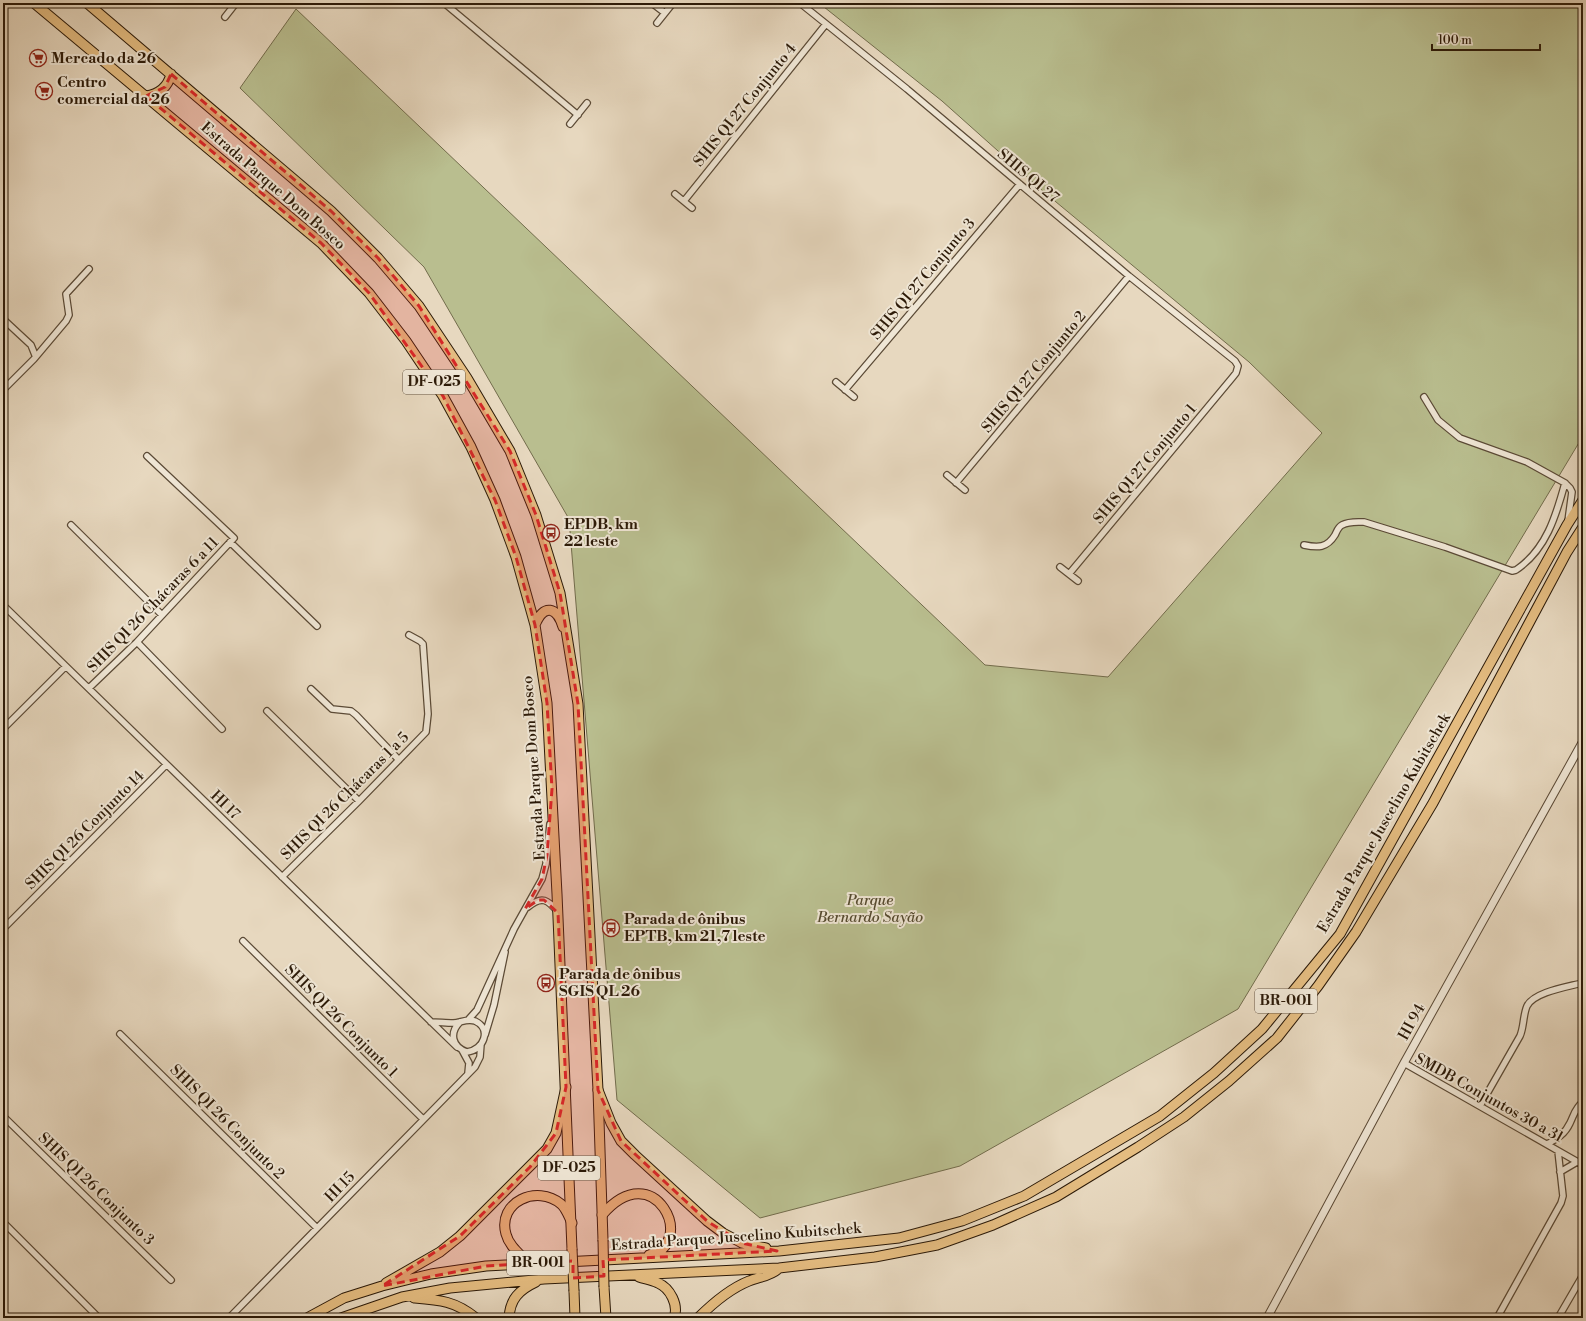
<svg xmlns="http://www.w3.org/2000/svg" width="1586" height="1321" font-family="'Libre Bodoni',serif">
	<rect width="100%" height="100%" fill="#e7d8bf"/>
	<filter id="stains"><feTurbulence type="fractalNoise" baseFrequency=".005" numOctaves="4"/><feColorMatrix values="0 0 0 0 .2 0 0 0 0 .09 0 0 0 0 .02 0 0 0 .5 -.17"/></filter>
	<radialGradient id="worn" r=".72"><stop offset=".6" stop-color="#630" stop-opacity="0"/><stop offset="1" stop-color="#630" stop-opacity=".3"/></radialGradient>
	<path fill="#b9be8f" stroke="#726c4c" d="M819 3H1583V436L1238 1009 960 1166 760 1218 617 1100 569 519 424 267 240 88 296 9 985 665 1108 677 1322 433 1249 362 1044 192 942 101Z"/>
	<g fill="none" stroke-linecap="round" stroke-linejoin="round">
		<g stroke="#5b4a36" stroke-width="8">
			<path id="minor" d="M444 3 578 115
				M652 3 665 13
				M800 3 907 89 1129 276 1235 361 1238 366 1236 373 1232 378 1069 574
				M225 17 236 3
				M657 23 673 3
				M570 124 587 103
				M675 194 692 208
				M684 201 826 24
				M3 319 31 345 35 355
				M836 382 854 397
				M3 390 34 359 66 321 69 315 66 294 89 269
				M845 390 1020 184
				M1424 397 1438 420 1460 438 1527 462 1565 483 1570 488 1572 492 1568 521
				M947 475 965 490
				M956 483 1129 276
				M71 525 162 615
				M230 542 317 626
				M1304 545C1318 548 1327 548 1335 535 1337 531 1338 527 1342 525 1349 521 1357 522 1364 522L1445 547 1512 571 1516 570C1546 550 1556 516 1565 483
				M1060 567 1078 581
				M3 605 457 1047
				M137 642 222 729
				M89 688 137 642 234 538 147 456
				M311 689 332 709 351 711 356 715 399 760
				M267 711 359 801
				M3 729 65 667
				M282 877 359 801 426 732 428 714 423 644 420 641 409 635
				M528 907C542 895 548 900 558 912
				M3 929 166 765
				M243 941 423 1119
				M468 1020 477 1010 514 929 542 879 546 864 550 824
				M431 1022C438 1022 446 1023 453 1023 460 1023 467 1018 475 1021 492 1029 484 1050 467 1052 452 1047 449 1033 460 1022
				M120 1034 317 1228
				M485 1035 494 1005 505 952
				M462 1050 469 1063 468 1073
				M1404 1063 1583 1165
				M1480 1106 1520 1036C1524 1027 1523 1015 1527 1006 1534 992 1567 987 1582 983
				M3 1116 171 1280
				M1547 1144C1557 1139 1565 1134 1570 1123 1574 1115 1575 1108 1583 1102
				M1560 1172 1577 1162
				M3 1222 99 1318
				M229 1318 475 1067 480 1057 481 1044
				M1497 1318 1561 1203 1563 1196 1558 1151
				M1558 1318 1583 1275"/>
		</g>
		<g stroke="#5b4a36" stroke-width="9">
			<path id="tertiary" d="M1267 1318 1404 1063 1583 741"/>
		</g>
		<g stroke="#2c1a08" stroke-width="11">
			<path id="primary" d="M34 3 321 243 369 293 406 341 443 396 471 447 495 500 516 557 535 625 547 703 557 894 572 1249
				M87 3 331 211 378 258 419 306 467 378 510 451 536 515 560 593 578 704 598 1090 603 1240
				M146 96C159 94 168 87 171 74
				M535 625C544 603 557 607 563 627
				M604 1287 606 1318
				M574 1291 575 1318"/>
		</g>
		<g stroke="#2c1a08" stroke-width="11">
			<path id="trunk" d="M598 1090 611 1123 621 1141 635 1155 707 1221 723 1233 742 1243 766 1248
				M602 1215C655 1153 698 1245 649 1255
				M528 1263C520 1254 509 1246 506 1234 497 1202 537 1184 561 1204 566 1208 569 1217 572 1223
				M639 1277C645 1279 652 1280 658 1283 670 1288 679 1305 674 1318
				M386 1283 440 1252 460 1236 547 1149 556 1133 566 1087
				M414 1298C440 1300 455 1301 476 1318
				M307 1318 344 1298 382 1286 431 1274 486 1266 779 1251 899 1238 962 1221 1024 1196 1160 1116 1214 1073 1262 1029 1340 934 1567 525 1583 500
				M341 1318 402 1297 450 1288 544 1279 779 1268 875 1257 937 1245 993 1225 1056 1197 1138 1147 1184 1117 1229 1081 1277 1038 1318 986 1356 932 1433 803 1567 552 1583 527
				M509 1318C510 1299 519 1290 536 1282
				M698 1318C713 1303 729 1289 749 1281 759 1277 770 1276 778 1269"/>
		</g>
		<use href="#minor" stroke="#efe6d5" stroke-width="5.5"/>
		<use href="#tertiary" stroke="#efe6d5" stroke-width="7"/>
		<use href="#primary" stroke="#e4bc80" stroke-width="9"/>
		<use href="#trunk" stroke="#e4bc80" stroke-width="9"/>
		<g stroke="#2c1a08" stroke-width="11" stroke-linecap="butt">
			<path id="primary-bridge" d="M603 1240 604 1287
				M572 1249 574 1291"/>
		</g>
		<use href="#primary-bridge" stroke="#e4bc80" stroke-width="9"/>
	</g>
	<path fill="#d62828" fill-opacity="0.2" stroke="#d62828" stroke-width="3" stroke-dasharray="8 5" stroke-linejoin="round" d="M171 74 331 211 378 258 419 306 510 451 536 515 560 593 578 704 598 1090 621 1141 707 1221 742 1243 777 1251 603 1260 604 1276 573 1278V1261L486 1266 382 1286 460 1236 530 1167 556 1133 566 1087 558 913 544 900H538L525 909 542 879 547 855 552 789 547 703 535 625 516 557 495 500 443 396 369 293 321 243 146 96 165 87Z"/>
	<defs>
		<g id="supermarket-ring" transform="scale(0.9)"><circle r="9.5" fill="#efe6d5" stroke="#8f2418" stroke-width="1.5"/><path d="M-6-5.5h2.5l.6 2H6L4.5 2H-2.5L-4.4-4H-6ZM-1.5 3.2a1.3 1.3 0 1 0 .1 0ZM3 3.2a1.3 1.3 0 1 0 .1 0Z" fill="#8f2418"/></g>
		<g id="bus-ring" transform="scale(0.9)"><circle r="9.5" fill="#efe6d5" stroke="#8f2418" stroke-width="1.5"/><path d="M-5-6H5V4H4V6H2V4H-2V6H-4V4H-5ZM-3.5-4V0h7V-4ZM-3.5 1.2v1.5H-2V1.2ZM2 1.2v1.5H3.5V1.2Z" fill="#8f2418"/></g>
	</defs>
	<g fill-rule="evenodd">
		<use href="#supermarket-ring" x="38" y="58"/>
		<use href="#supermarket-ring" x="44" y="91"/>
		<use href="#bus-ring" x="551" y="533"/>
		<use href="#bus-ring" x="611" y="928"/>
		<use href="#bus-ring" x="546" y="983"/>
	</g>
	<g text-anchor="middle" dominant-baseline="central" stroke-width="4" stroke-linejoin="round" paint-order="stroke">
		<g fill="#efe6d5" stroke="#665746" stroke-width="1">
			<rect x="403" y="370" width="62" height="24" rx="3"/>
			<rect x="1255" y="989" width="62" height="24" rx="3"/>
			<rect x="538" y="1156" width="62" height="24" rx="3"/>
			<rect x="507" y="1251" width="62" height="24" rx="3"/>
		</g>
		<g font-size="14" font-weight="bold" fill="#2c1a08">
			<text x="434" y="382">DF-025</text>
			<text x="1286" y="1001">BR-001</text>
			<text x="569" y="1168">DF-025</text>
			<text x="538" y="1263">BR-001</text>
		</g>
		<g font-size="15" font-weight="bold" fill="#2c1a08" stroke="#efe6d5" text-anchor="start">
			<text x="51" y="58">Mercado da 26</text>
			<text x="57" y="82">Centro<tspan x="57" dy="17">comercial da 26</tspan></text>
			<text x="564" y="524">EPDB, km<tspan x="564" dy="17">22 leste</tspan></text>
			<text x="624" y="919">Parada de ônibus<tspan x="624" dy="17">EPTB, km 21,7 leste</tspan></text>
			<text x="559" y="974">Parada de ônibus<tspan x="559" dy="17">SGIS QL 26</tspan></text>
		</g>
		<g font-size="15" fill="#2c1a08" stroke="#efe6d5">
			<text transform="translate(745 105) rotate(-51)">SHIS QI 27 Conjunto 4</text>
			<text transform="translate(1028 176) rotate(40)">SHIS QI 27</text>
			<text transform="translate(273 186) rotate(41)">Estrada Parque Dom Bosco</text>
			<text transform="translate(923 279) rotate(-50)">SHIS QI 27 Conjunto 3</text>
			<text transform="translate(1034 372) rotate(-50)">SHIS QI 27 Conjunto 2</text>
			<text transform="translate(1145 464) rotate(-50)">SHIS QI 27 Conjunto 1</text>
			<text transform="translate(153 605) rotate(-46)">SHIS QI 26 Chácaras 6 a 11</text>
			<text transform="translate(534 768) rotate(-94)">Estrada Parque Dom Bosco</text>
			<text transform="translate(345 796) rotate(-45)">SHIS QI 26 Chácaras 1 a 5</text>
			<text transform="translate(225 805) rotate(44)">HI 17</text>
			<text transform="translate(1384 823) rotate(-60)">Estrada Parque Juscelino Kubitschek</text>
			<text transform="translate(85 830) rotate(-45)">SHIS QI 26 Conjunto 14</text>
			<text transform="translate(341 1021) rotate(45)">SHIS QI 26 Conjunto 1</text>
			<text transform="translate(1412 1022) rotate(-61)">HI 94</text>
			<text transform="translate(1489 1098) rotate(29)">SMDB Conjuntos 30 a 31</text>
			<text transform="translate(227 1122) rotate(45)">SHIS QI 26 Conjunto 2</text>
			<text transform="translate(340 1187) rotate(-46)">HI 15</text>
			<text transform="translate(96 1189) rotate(44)">SHIS QI 26 Conjunto 3</text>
			<text transform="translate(736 1237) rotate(-4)">Estrada Parque Juscelino Kubitschek</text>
		</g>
		<g font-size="15" font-style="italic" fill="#564b30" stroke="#efe6d5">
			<text x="870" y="900">Parque<tspan x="870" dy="17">Bernardo Sayão</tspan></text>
		</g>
	</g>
	<rect width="1586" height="1321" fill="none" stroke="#e7d8bf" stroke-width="16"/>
	<rect x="4" y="4" width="1578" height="1313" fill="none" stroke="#2c1a08" stroke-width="2"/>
	<rect x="8" y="8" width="1570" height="1305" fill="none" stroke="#2c1a08"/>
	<path d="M1432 44v6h108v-6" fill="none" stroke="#2c1a08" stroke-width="2"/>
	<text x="1438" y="44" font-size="12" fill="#2c1a08" stroke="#efe6d5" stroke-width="3" paint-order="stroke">100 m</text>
	<rect width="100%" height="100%" filter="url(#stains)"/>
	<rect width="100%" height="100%" fill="url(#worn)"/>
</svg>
